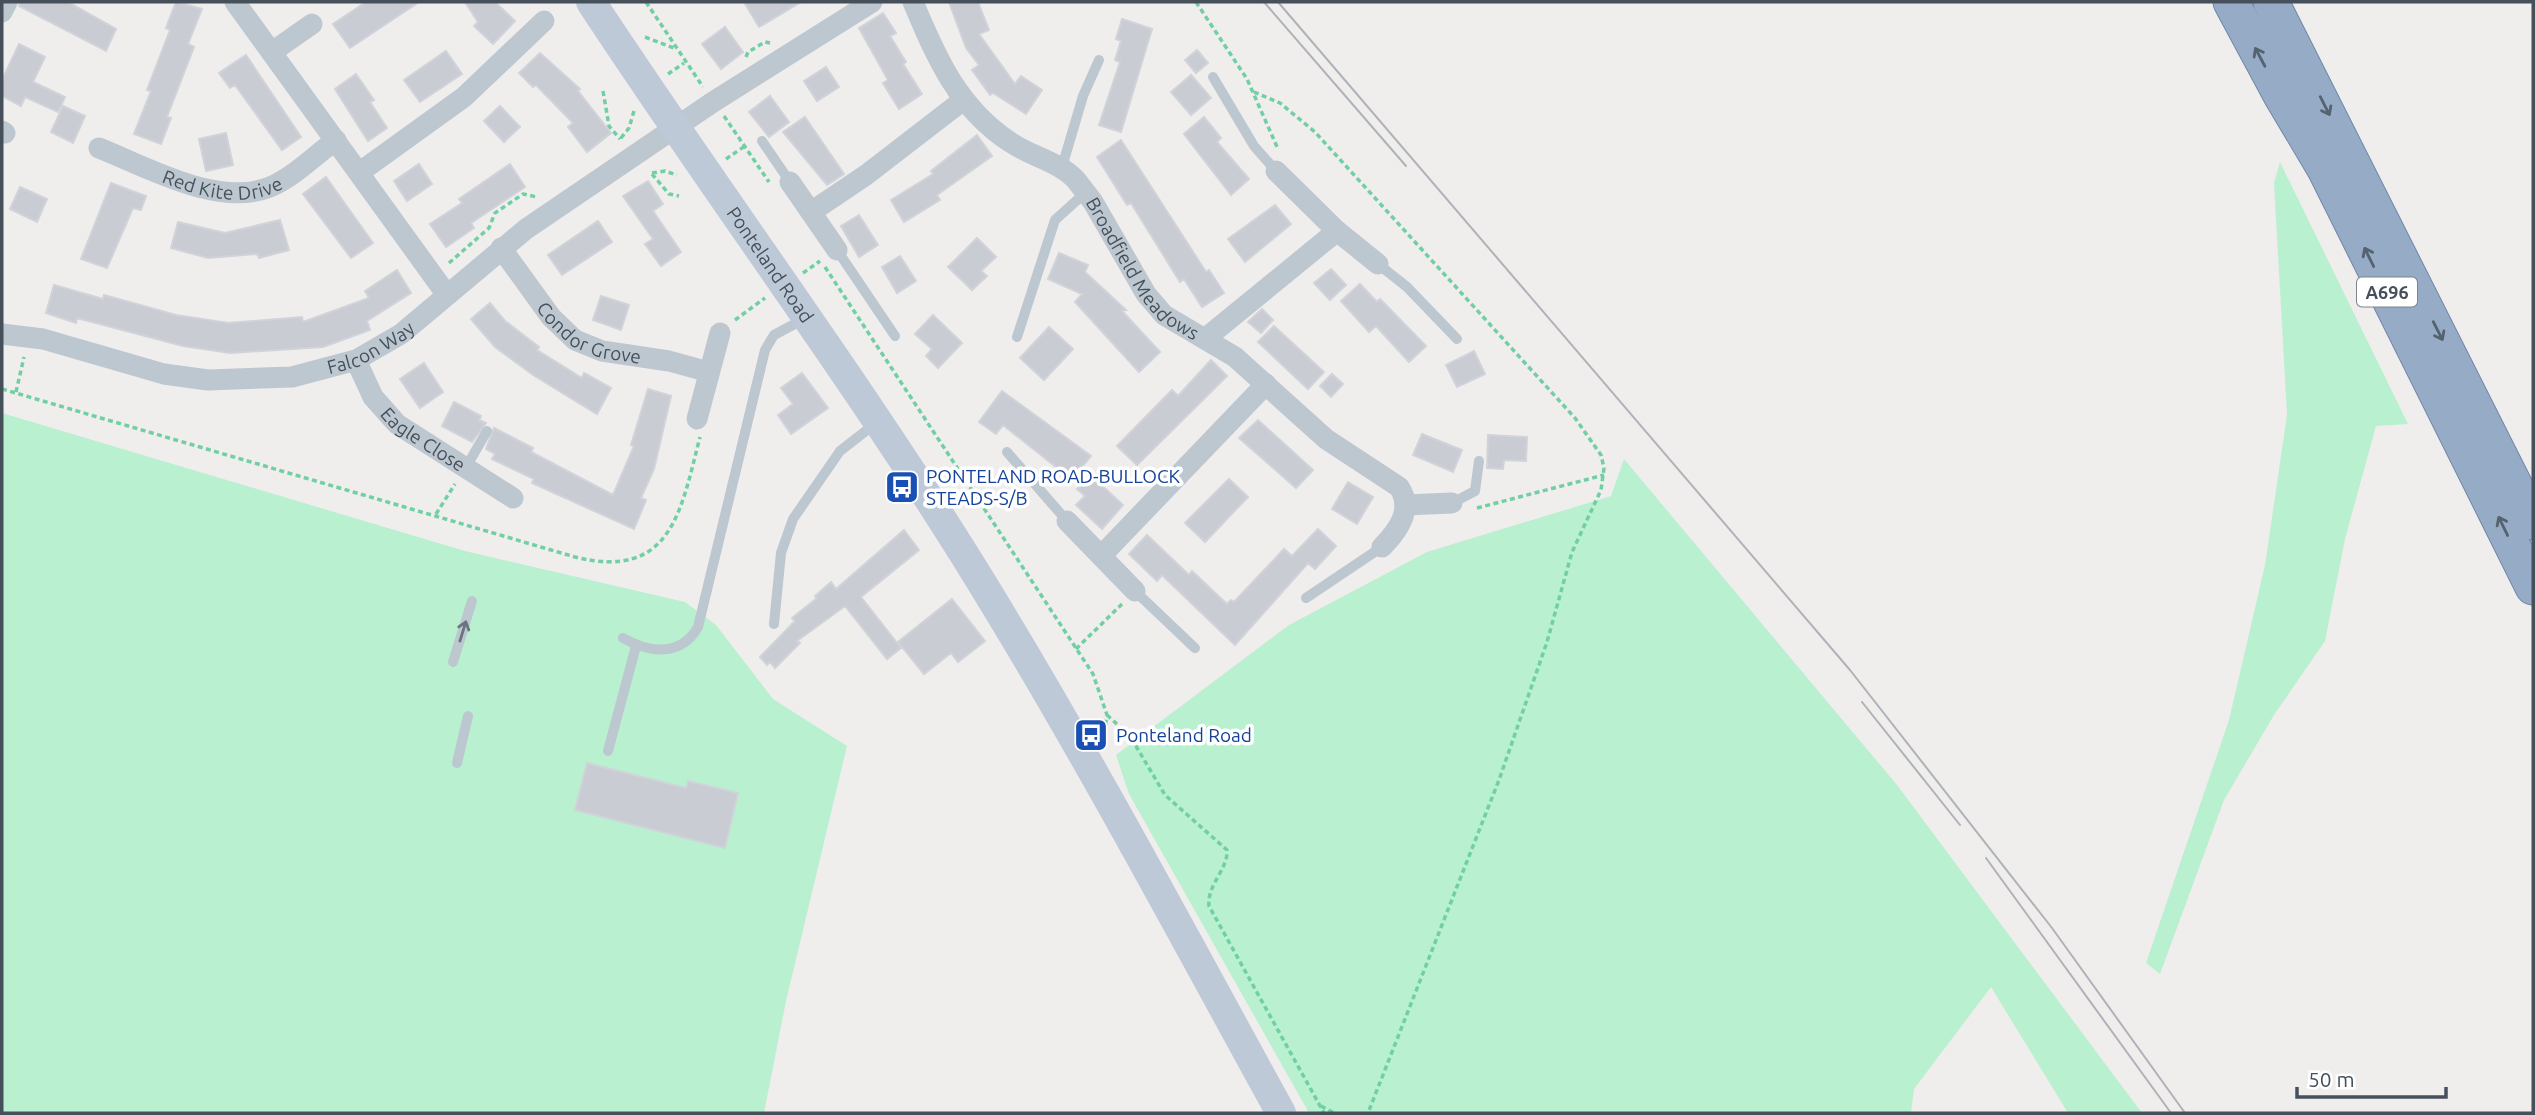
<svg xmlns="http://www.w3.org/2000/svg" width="2535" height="1115" font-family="Ubuntu,sans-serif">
	<rect width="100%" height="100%" fill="#f0eded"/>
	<path fill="#b9f0d0" d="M2280 162 2408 424 2376 426 2345 539 2325 641 2274 715 2224 800 2160 974 2146 963 2229 720 2265 565 2287 415 2274 183Z
		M2 413 465 551 685 602 716 625 773 699 847 746 786 1001 764 1113H2Z
		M1624 459 1897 785 2142 1113H2068L1991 987 1914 1089 1911 1113H1309L1129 794 1116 755 1289 625 1427 552 1611 496Z"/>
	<path fill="#c9ccd2" stroke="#d0d3d9" stroke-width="2" d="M20 2H68L116 29 106 51 19 6Z
		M176 2 202 9 188 44 194 47 167 117 171 118 161 144 134 134 151 91 147 90 170 30 166 28Z
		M366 2H419L350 48 333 24Z
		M465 2H495L515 21 493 44 474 26 478 22Z
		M744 2H801L759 27Z
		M949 2H978L989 30 979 34 1015 84 1021 76 1042 90 1026 114 993 93 990 95 972 70 979 65 966 48Z
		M883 13 896 33 890 36 906 62 903 64 922 94 899 109 883 83 888 80 859 28Z
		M1122 19 1152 29 1121 132 1099 125 1120 62 1115 60 1121 41 1116 39Z
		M725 27 743 52 721 69 702 44Z
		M19 44 45 57 33 82 65 97 58 112 25 97 21 106 2 96V80Z
		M1197 50 1208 63 1196 73 1185 60Z
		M446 51 462 74 420 102 404 80Z
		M540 53 580 89 578 91 611 133 587 152 568 127 573 123 536 85 533 87 519 73Z
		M246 55 301 137 282 150 235 85 230 88 219 73Z
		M826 67 839 87 817 101 804 81Z
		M356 74 374 100 370 102 387 128 368 141 335 89Z
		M1191 75 1211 98 1191 115 1171 92Z
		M770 96 789 122 769 137 749 112Z
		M63 106 85 116 73 143 51 132Z
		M500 106 520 127 504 142 484 121Z
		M805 117 844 174 827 185 783 132Z
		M1204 117 1221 138 1217 142 1249 179 1231 195 1184 134Z
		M226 133 233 165 206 171 199 139Z
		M977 135 992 156 937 195 940 200 904 222 891 200 933 174 931 171Z
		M1121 140 1206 272 1209 270 1224 293 1202 307 1184 279 1180 282 1131 203 1127 205 1097 157Z
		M419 164 432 184 407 201 394 181Z
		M510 164 525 187 471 223 474 228 446 247 430 224 462 203 459 199Z
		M326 177 373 243 351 258 303 194Z
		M648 181 663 204 653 211 681 252 661 266 645 244 653 239 623 196Z
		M111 183 146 196 141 210 133 208 107 268 81 259Z
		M20 187 47 199 37 222 10 209Z
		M1275 205 1291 224 1245 262 1228 239Z
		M859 215 878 245 859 257 841 226Z
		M280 220 289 250 259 258 257 254 208 258 171 248 178 222 225 233Z
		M598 221 612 242 562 275 548 255Z
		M977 238 996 257 981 271 987 276 972 290 948 267Z
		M1059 253 1088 265 1085 272 1126 310 1122 311 1160 352 1139 372 1075 302 1082 294 1048 279Z
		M900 256 916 281 897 293 882 267Z
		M1331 269 1346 285 1330 300 1314 283Z
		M397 270 411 293 367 321 370 330 323 347 230 353 183 346 77 318 76 323 46 313 54 285 103 299 104 295 176 315 228 323 302 317 303 322 369 298 365 291Z
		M1360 284 1377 302 1380 299 1426 346 1409 362 1376 326 1369 332 1341 301Z
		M601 296 629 305 621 330 593 320Z
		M490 303 505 321 539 347 537 350 582 378 584 373 611 388 597 414 533 375 495 347 471 319Z
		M1262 309 1273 320 1261 333 1248 322Z
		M933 315 962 343 938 368 926 356 932 349 915 334Z
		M1274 326 1324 372 1308 389 1258 342Z
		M1049 327 1073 349 1044 380 1020 358Z
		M1474 351 1485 374 1457 387 1446 365Z
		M1211 360 1227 376 1137 465 1117 446 1172 390 1178 396Z
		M424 363 443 392 420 408 400 379Z
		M802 373 828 408 791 434 778 415 793 404 781 388Z
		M1332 374 1343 384 1331 397 1320 386Z
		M648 389 671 396 654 469 641 498 646 500 634 529 532 483 534 479 492 459 495 454 486 449 494 428 533 448 531 452 613 495 634 446 631 445Z
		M1002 391 1091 456 1082 467 1123 505 1102 529 1076 505 1085 496 1077 489 1080 486 1003 425 996 434 979 422Z
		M454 402 481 416 479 420 486 423 472 442 442 426Z
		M1258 420 1313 470 1296 488 1239 438Z
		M1422 434 1462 450 1453 472 1413 455Z
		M1488 435 1527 437 1526 461 1504 460 1503 469 1487 468Z
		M1229 479 1248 497 1205 542 1185 523Z
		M1348 482 1373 497 1357 524 1332 509Z
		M1318 529 1336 546 1315 569 1308 563 1235 645 1162 575 1157 581 1129 554 1147 535 1189 575 1192 571 1227 604 1231 600 1234 602 1284 549 1292 556Z
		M904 530 919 550 861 597 901 648 887 659 845 606 797 641 800 643 775 668 770 662 767 665 760 657 795 621 792 618 817 598 815 596 831 582 836 589Z
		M952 599 985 641 958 662 951 653 924 674 898 642Z
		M587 763 686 788 688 781 738 793 725 848 575 810Z"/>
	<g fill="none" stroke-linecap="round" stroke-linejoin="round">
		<g stroke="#6e88aa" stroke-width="37">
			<path id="trunk" d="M2231 2 2281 95 2325 169 2533 587
				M2271 2 2533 522"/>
		</g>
		<path stroke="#70cfa3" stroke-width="3.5" stroke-dasharray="5 3.5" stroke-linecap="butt" d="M646 2 703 87
			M1196 2 1247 79 1278 149
			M645 37 674 48
			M746 57 748 52 765 42 770 43
			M668 74 684 63
			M603 91 609 126 620 139
			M1254 92 1280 103 1315 132 1575 418 1601 455 1604 468 1601 490 1572 552 1547 642 1499 780 1368 1113
			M724 116 769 182
			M621 138 629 128 634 111
			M726 159 745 146
			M652 173 665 171 677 175
			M652 174 669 194 679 196
			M449 263 489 228 495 213 523 194 537 197
			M825 267 1093 674 1107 715 1103 740
			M803 273 820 261
			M735 320 765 298
			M2 389 575 557C672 581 681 510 700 437
			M16 392 24 357
			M1477 508 1604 475
			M436 514 455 484
			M1076 649 1122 604
			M1107 715 1130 736 1165 795 1227 850C1228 870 1207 884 1209 906L1324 1113
			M1321 1106 1334 1113"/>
		<path stroke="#bdc7d0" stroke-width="10" d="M1213 77 1254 146 1276 171
			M762 141 790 182
			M1062 167 1083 96 1099 60
			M837 250 895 336
			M1378 264 1407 287 1457 339
			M1017 337 1055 220 1086 192
			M1007 452 1067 521
			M465 469 487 431
			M1452 503 1475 491 1479 461
			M1135 591 1195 648
			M1306 598 1382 547
			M774 624 781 553 793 519 840 451 876 423
			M623 638C649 653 681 657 698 627L765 350 774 335 804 319
			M453 662 472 601
			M608 751 636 646
			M457 763 468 716"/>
		<g stroke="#bdc7d0" stroke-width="21">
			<path d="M235 2 447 295"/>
			<path id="s1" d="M913 2C936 57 958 108 1010 142 1032 157 1058 161 1076 180L1093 202 1146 294 1164 315 1235 357 1326 439 1399 487C1414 509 1398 531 1382 547"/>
			<path d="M2 12 7 2"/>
			<path d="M272 52 312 24"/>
			<path d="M2 131 5 133"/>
			<path id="s2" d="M99 148C147 167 218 208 270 187 294 177 315 155 336 140"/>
			<path d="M1276 171 1337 231 1378 264"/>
			<path d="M360 172 464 97 544 21"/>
			<path d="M790 182 837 250"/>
			<path d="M811 212 866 175 962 101"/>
			<path id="s3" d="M501 248 551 317 575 340 602 351 669 361 709 372"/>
			<path id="s4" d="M2 334 43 339 164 374 208 380 292 377 356 360 401 334 526 229 713 102 872 2"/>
			<path d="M1206 338 1337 231"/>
			<path id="s5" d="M356 360 373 397 397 424 513 498"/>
			<path d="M697 419 720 333"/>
			<path d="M1405 505 1452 503"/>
			<path d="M1067 521 1135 591"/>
			<path d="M1101 556 1266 384"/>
		</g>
		<path stroke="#bec9d7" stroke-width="30" id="s6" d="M591 2C717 194 856 379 977 575 1085 750 1182 933 1281 1113"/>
		<use href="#trunk" stroke="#96acc6" stroke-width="35"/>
		<path stroke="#afb2b8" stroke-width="2" d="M1264 2 1406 166
			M1278 2 1850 670 2052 928 2185 1113
			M1862 702 1960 825
			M1986 858 2171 1113"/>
	</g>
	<defs><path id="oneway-shaft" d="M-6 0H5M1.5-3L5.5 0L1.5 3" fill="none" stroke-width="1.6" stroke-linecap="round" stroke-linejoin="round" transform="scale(1.75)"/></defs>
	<g stroke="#556270">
		<use href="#oneway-shaft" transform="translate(2260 57) rotate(-118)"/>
		<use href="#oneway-shaft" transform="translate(2325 106) rotate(63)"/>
		<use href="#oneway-shaft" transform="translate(2369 257) rotate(-116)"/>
		<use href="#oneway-shaft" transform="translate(2438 331) rotate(63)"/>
		<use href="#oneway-shaft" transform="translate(2503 526) rotate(-116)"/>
	</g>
	<use stroke="#69747e" href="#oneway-shaft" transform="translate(463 631) rotate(-73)"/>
	<defs>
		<g id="bus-square" transform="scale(1.75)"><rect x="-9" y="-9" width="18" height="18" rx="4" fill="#1a4fb4" stroke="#fff"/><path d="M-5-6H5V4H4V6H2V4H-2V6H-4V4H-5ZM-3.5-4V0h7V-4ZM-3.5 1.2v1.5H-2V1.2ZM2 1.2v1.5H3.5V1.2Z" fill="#fff"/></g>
	</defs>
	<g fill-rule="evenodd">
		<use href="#bus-square" x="902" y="487"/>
		<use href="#bus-square" x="1091" y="735"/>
	</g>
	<g text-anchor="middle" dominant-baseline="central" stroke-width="7" stroke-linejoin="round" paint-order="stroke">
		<rect fill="#fff" stroke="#7d848c" stroke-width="2" x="2357" y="277.5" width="60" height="29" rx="5"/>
		<g font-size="18" font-weight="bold" fill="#45505b">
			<text x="2387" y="292">A696</text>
		</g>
		<g font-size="19" fill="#45505b" stroke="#fff">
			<text stroke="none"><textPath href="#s2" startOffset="131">Red Kite Drive</textPath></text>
			<text stroke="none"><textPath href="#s1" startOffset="362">Broadfield Meadows</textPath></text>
			<text stroke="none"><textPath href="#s6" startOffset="318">Ponteland Road</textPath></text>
			<text stroke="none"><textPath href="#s3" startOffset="128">Condor Grove</textPath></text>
			<text stroke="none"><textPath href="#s4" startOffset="380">Falcon Way</textPath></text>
			<text stroke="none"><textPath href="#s5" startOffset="107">Eagle Close</textPath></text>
		</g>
		<g font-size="19" fill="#164399" stroke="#fff" text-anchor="start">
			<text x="926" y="476">PONTELAND ROAD-BULLOCK<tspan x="926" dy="22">STEADS-S/B</tspan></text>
			<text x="1116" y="735">Ponteland Road</text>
		</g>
	</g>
	<rect width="2535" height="1115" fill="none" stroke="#45505b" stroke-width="7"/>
	<path d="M2297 1087v10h149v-10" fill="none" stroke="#45505b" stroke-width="3.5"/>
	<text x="2308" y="1087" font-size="21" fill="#45505b" stroke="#ffffff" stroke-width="5" paint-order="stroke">50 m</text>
</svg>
